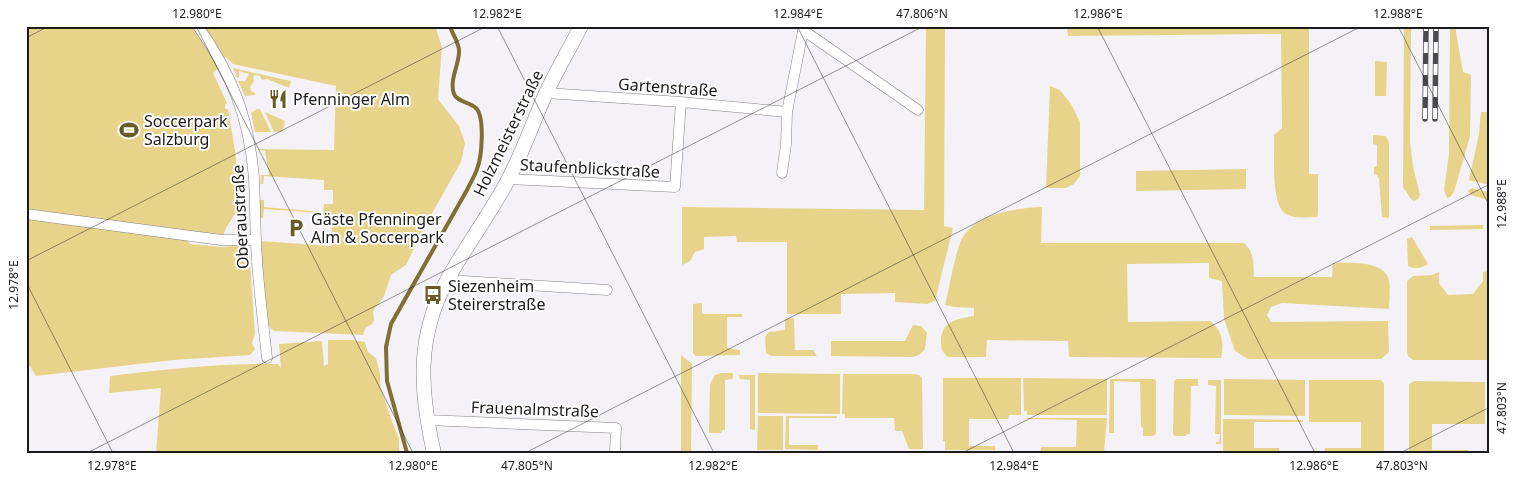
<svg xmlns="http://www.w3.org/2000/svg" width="1516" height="479" font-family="'Noto Sans',sans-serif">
	<rect width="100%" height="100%" fill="#f4f2f6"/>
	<path fill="#e8d38b" d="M26 26H435L442 47 438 99 459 126 465 143 461 162 430 217 406 265 391 275 384 296 373 311 374 321 371 325 366 327 363 335 274 331 268 326 264 302 260 241 331 246 332 223 323 222V213L264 209 263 218 259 217 260 200H264V207L323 212 324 204H333V190H324V180L264 176 263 184H261V175H269L265 151 257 149 334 150 336 86 233 64 226 57 215 61 218 68 213 73 227 103 225 105V109H228L235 151 240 206 226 228 223 236 26 210Z
		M926 26H945L944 226 953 228 935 301 927 304 895 302V293L841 294V314H787V242H737L736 236 704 237V249L695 252 690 261 682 265V207L924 210Z
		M1067 26H1309V174H1318V214L1317 217C1307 217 1295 219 1286 214 1270 205 1275 152 1274 135L1282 128 1281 34 1068 36Z
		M1404 26H1411L1410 141 1413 166 1420 195 1418 199 1414 201 1411 199 1403 187Z
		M1450 26H1455L1463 72 1471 75 1470 136 1454 192 1450 197 1447 198 1444 190 1449 154Z
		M1375 61 1387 62 1386 96H1375Z
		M233 68 291 81 289 88 267 79 262 80 260 76 255 75 253 77 254 81 250 87 251 91 255 93V95L245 96 238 81H245L249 74 239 71V77L237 78Z
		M1050 86 1060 90 1071 104 1080 122V176L1074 184 1066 188H1046Z
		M257 109H260L271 132H255L251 113Z
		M265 112 285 121 282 132H274Z
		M1481 112H1490V185L1469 180 1479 134Z
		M1373 135 1386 136 1389 142V218L1382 217 1379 179 1377 175 1374 174V167L1377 166V145L1373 144Z
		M1246 169V189L1136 191V171Z
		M1472 188 1490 193V201L1471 195 1468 191Z
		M1042 207 1041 243H1244C1255 253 1253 264 1254 277H1332L1333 263C1348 263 1380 260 1388 277 1391 285 1389 300 1389 309L1282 303 1271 307 1267 315 1271 322 1388 321 1389 352 1381 359H1248L1235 351 1224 319 1222 281 1209 278V263L1127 264 1128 322 1210 321C1223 330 1224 344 1221 358L1069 357 1068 341 987 340 986 357H948C941 351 941 348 941 339 943 320 958 319 974 316V308L955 307 945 305C950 285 953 263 960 243 971 214 1015 208 1042 207Z
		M26 218 186 239 190 244 221 247 244 245 249 250 255 334 252 343 255 349 250 355 173 360 36 376 30 366 26 367Z
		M1483 225V229L1430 230V226Z
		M1412 237 1428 264C1421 268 1416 270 1408 266L1407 239Z
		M1490 271V360H1413L1408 356 1407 351V281L1413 276 1432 275 1439 272V283L1448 295 1473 294 1483 281V272Z
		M702 303V314H742V317H727V348L740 350V355L696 356 693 353V304Z
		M794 318 795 350H813L817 356H771L766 353 765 337 769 332 785 330V319Z
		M913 325 921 326 927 333 925 349 919 355 913 357 831 356V341H905Z
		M328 340H352L365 342 368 352 376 358 380 374V385L391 419 399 439V453H156L161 388 109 393 110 376C166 369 222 363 278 364L281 368 279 344 322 341 324 366 328 364Z
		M681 355 692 364 691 453H681Z
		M721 373H733V379L725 380V430H722L721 433H709L710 384 715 375Z
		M758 373 840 374V414L758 413Z
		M843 374H914L919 375 922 378 923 449H909L902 431H895L894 418H845V414H842Z
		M739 375H755V430L750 429V380L740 379Z
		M943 378H1021V415H1009L1008 419H969V446H995V450H945V441H943Z
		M1023 378 1107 379V415H1027V411H1024Z
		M1110 379H1154L1156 381V434L1153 436H1143V428L1141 427 1140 382 1114 381V433H1109Z
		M1176 379H1198V386H1191L1190 434H1187L1186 436H1175L1173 434 1174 382Z
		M1224 379 1305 380V416L1224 415Z
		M1208 380H1221V444H1216V442H1219L1220 434H1215L1216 386 1208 385Z
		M1309 380H1381L1384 384V453H1325V448H1361V422H1309Z
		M1414 381 1485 382V424H1432V450H1468V453H1409V384Z
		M758 416H783V450H757Z
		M786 416H837V418H789V445H818V450L785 449Z
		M1027 418H1107L1104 452 1041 451V447H1076L1077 420 1027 419Z
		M1223 419 1303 420V422H1254V448H1279V453L1223 452Z"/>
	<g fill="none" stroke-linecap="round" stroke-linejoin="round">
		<path stroke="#806e32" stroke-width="4" d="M407 453 387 381 386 347 391 324 467 190C470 183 475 176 477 169 482 157 485 117 476 108 470 102 457 102 454 94 449 80 459 65 459 52 460 44 452 34 450 26"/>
		<g stroke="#848285" stroke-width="11">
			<path id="street" d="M198 26C233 76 249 118 254 178 255 199 255 219 256 240 257 279 263 318 267 358
				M803 30 918 110
				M546 93 681 102 787 112 804 26
				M782 173 786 144 787 112
				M509 179 675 187 681 102
				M26 214 221 240H256
				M448 280 607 290
				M427 420 616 428 615 453"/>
		</g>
		<g stroke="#848285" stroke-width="15">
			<path id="secondary" d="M434 453C420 391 416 338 447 280 466 246 490 214 508 180 523 152 533 122 546 93 557 70 570 48 581 26"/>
		</g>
		<use href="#street" stroke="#fff" stroke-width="10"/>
		<use href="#secondary" stroke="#fff" stroke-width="14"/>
		<g stroke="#4c4b4c" stroke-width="5.5">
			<path id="rail" d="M1425 119 1426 26
				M1435 119 1436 26"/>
		</g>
		<use href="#rail" stroke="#fff" stroke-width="4" stroke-dasharray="11" stroke-linecap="butt"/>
	</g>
	<path fill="none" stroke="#1c1b1c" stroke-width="1" stroke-opacity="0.45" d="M196 26 413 453M497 26 714 453M797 26 1014 453M1097 26 1315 453M1398 26 1490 207M26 38 49 26M26 261 487 26M26 282 113 453M87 453 924 26M525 453 1362 26M962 453 1490 184M1400 453 1490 407"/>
	<defs>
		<g id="restaurant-bare" transform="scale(1.5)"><path d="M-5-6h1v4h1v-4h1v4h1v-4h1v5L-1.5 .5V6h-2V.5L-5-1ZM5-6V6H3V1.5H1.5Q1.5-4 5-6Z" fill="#695a27" stroke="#fff" stroke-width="2.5" paint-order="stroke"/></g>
		<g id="stadium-bare" transform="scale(1.5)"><path d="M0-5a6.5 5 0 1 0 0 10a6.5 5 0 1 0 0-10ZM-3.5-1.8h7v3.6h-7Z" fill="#695a27" stroke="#fff" stroke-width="2.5" paint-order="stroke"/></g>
		<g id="parking-bare" transform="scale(1.5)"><path d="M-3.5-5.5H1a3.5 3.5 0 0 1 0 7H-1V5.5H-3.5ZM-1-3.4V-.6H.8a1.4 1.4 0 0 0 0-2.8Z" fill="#695a27" stroke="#fff" stroke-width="2.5" paint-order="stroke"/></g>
		<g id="bus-bare" transform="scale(1.5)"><path d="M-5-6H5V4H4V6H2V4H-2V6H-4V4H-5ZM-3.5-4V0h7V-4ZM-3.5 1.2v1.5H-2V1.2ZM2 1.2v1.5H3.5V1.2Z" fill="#695a27" stroke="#fff" stroke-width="2.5" paint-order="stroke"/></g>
	</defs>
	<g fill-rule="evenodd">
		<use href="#restaurant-bare" x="278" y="99"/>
		<use href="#stadium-bare" x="129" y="130"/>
		<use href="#parking-bare" x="296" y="228"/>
		<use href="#bus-bare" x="433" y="295"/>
	</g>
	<g text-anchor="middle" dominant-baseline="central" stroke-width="4" stroke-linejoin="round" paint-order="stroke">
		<g font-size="16" fill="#1c1b1c" stroke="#fff">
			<text transform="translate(668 87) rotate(4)">Gartenstraße</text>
			<text transform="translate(508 133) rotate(-64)">Holzmeisterstraße</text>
			<text transform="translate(590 168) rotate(3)">Staufenblickstraße</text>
			<text transform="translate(240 217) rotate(-93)">Oberaustraße</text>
			<text transform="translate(535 409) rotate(2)">Frauenalmstraße</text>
		</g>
		<g font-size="16" fill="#1c1b1c" stroke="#fff" text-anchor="start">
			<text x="293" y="99">Pfenninger Alm</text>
			<text x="144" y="121">Soccerpark<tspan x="144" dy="18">Salzburg</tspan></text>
			<text x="311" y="219">Gäste Pfenninger<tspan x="311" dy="18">Alm &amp; Soccerpark</tspan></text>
			<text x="448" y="286">Siezenheim<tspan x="448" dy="18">Steirerstraße</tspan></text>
		</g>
	</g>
	<rect width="1516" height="479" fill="none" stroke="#ffffff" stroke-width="55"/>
	<rect x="28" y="28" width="1460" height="424" fill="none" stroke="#1c1b1c" stroke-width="2"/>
	<g font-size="12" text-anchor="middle" fill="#1c1b1c">
		<text x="197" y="18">12.980°E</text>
		<text x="497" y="18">12.982°E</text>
		<text x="798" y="18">12.984°E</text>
		<text x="922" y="18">47.806°N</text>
		<text x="1098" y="18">12.986°E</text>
		<text x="1398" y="18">12.988°E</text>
		<text transform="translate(1502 204) rotate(-90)" y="4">12.988°E</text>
		<text transform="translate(14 285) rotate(-90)" y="4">12.978°E</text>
		<text transform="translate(1502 408) rotate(-90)" y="4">47.803°N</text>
		<text x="112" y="470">12.978°E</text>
		<text x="413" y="470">12.980°E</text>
		<text x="527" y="470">47.805°N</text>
		<text x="713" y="470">12.982°E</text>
		<text x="1014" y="470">12.984°E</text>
		<text x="1314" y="470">12.986°E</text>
		<text x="1402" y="470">47.803°N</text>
	</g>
</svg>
